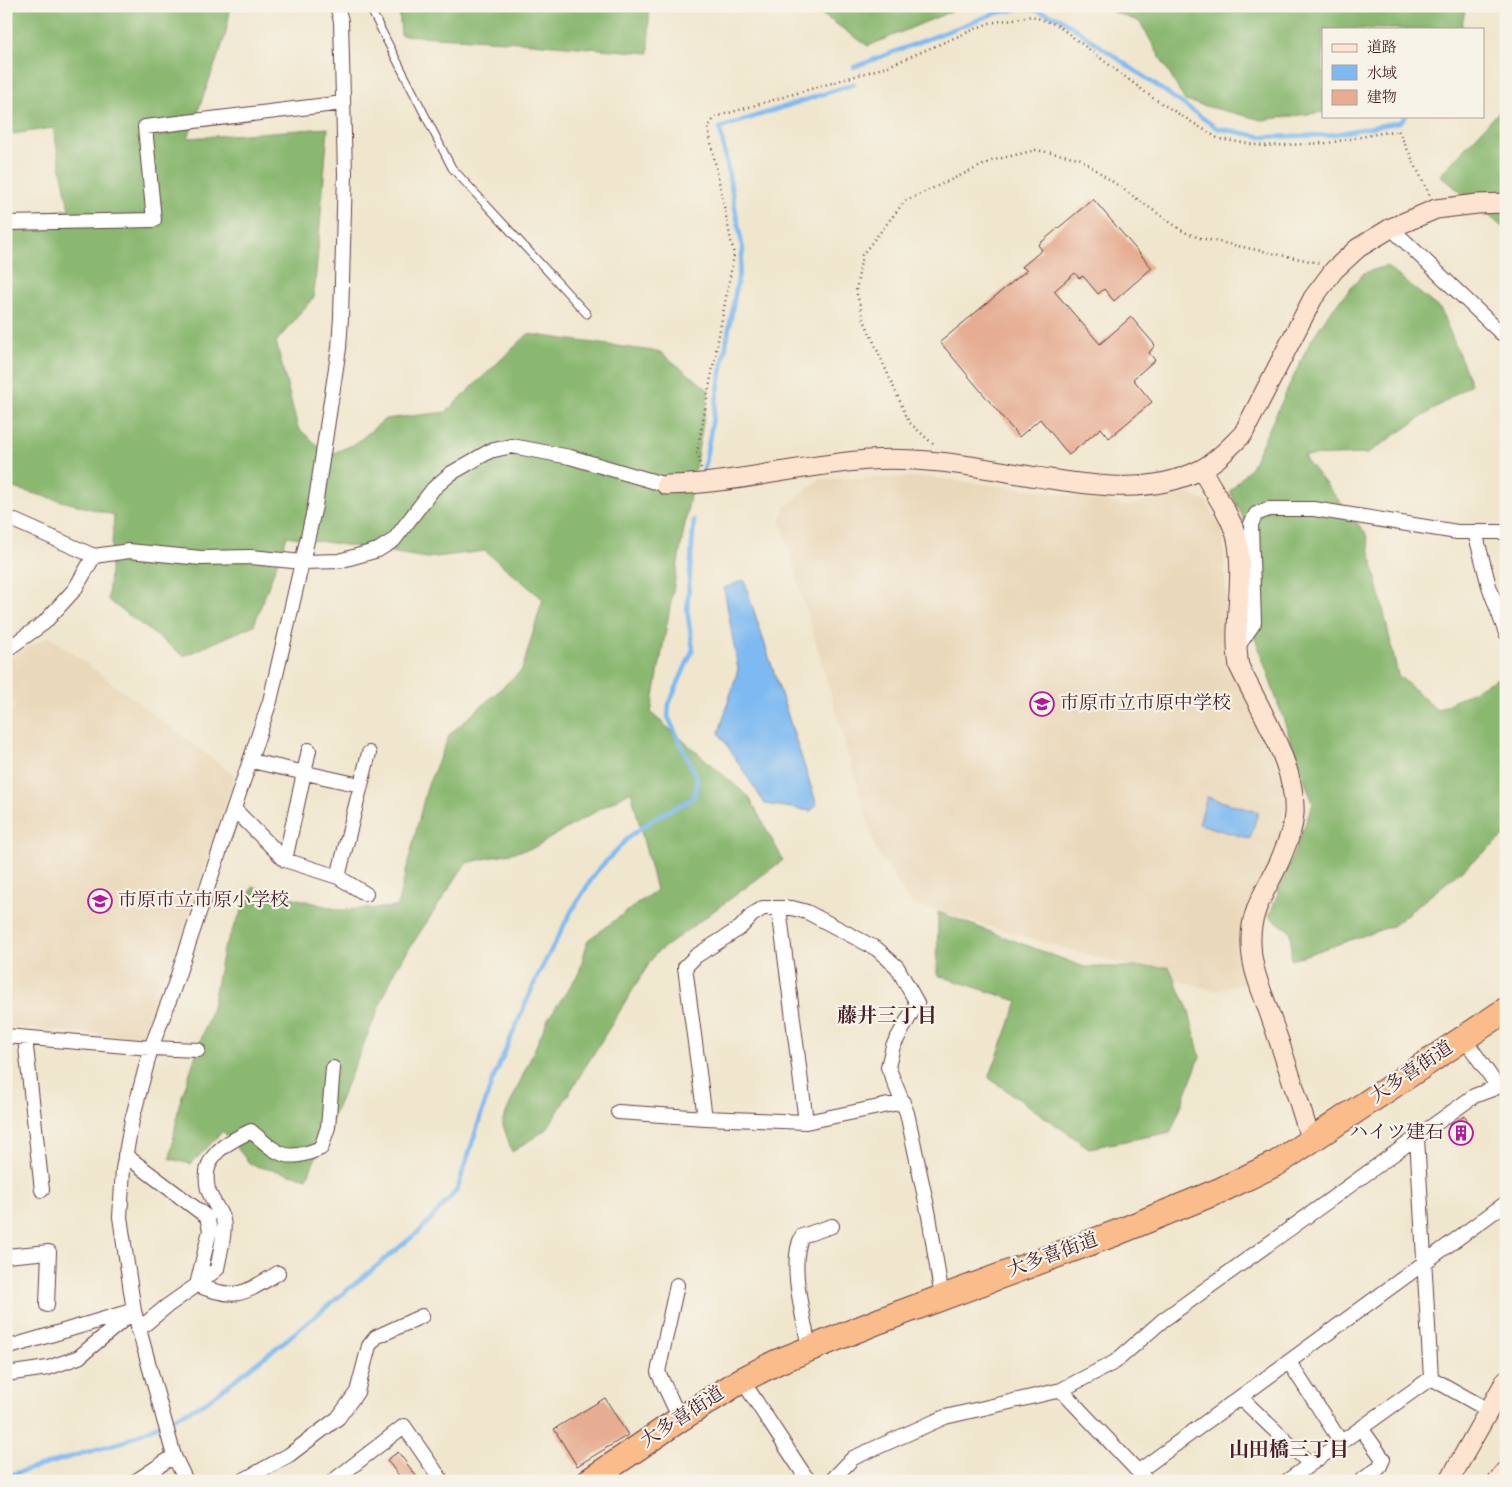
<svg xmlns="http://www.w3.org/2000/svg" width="1512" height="1487" font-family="'Old Standard TT','Noto Serif JP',serif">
	<rect width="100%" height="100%" fill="#f7f3e8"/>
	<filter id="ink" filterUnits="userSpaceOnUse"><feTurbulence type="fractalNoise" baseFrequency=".02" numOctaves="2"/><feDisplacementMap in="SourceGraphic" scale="10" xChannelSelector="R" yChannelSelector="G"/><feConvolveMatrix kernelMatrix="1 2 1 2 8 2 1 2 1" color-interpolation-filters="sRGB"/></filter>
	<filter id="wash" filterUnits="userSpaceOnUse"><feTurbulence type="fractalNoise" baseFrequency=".0096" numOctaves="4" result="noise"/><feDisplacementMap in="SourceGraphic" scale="20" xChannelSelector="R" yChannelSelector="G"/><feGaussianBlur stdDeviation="1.12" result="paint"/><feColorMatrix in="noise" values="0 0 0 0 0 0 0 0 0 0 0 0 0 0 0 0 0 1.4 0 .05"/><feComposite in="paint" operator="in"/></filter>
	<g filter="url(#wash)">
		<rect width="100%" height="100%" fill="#f0e6cd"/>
		<path fill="#ead8ba" d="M925 477 1045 491 1127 506 1186 494 1206 501 1223 532 1229 659 1286 786 1283 836 1248 909 1242 956 1250 982 1216 991 911 904 876 850 781 522 784 508 820 479Z
			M50 636 235 776 149 1038 6 1027V726L15 705 6 687V658Z"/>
		<path fill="#8ab871" stroke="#6a6c4e" d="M6 6H231L225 37 188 138 328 128 314 297 276 342 298 428 329 455 355 444 385 419 446 412 528 334 660 352 709 390 651 713 749 797 783 860 655 954 547 1129 512 1152 502 1122 548 1019 579 973 588 940 656 890 631 791 533 848 466 863 395 970 307 1178 251 1165 223 1131 191 1164 170 1159 179 1105 212 1007 223 950 253 887 340 910 397 907 427 787 450 734 522 670 543 599 485 551 427 558 287 536 254 625 184 656 108 600 114 515 6 486V218L69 209 53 128 6 135Z
			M399 6H649V53L506 41 401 35Z
			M810 6H964L868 46Z
			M1098 6H1466L1461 29H1323V112L1262 120 1185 101 1140 22Z
			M1506 104V230L1440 175Z
			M1386 266 1441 310 1471 384 1367 454 1303 456 1366 534 1398 675 1437 710 1498 678 1506 696V835L1392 926 1291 960V932L1269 916 1313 804 1245 609 1243 517 1230 491 1251 467 1310 342 1329 313 1364 273Z
			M938 912 1084 967H1169L1189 1011 1200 1057 1171 1132 1089 1148 989 1078 1018 1001 937 975Z"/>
		<path fill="#7ebaf1" stroke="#646c8e" d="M744 580 817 805 811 811 765 804 719 733 738 669 724 588Z
			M1207 797 1258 812 1250 839 1199 824Z"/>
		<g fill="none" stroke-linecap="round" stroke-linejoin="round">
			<path stroke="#7ebaf1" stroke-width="4.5" d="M854 67 993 14 1027 7 1060 18 1217 128 1263 137 1329 135 1400 122 1406 116
				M703 474 743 250 720 128 854 84
				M6 1476 125 1441 206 1402 280 1345 423 1228 457 1190 491 1084 537 977 571 912 596 872 630 836 657 817 692 799 696 791 697 778 668 717 669 704 693 649 687 610 694 520"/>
		</g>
		<g id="blocks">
			<path fill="#e6ad93" d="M1093 199 1152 268 1114 301 1104 289 1098 294 1083 276 1079 278 1075 273 1054 291 1100 344 1131 317 1155 345 1149 353 1155 360 1133 379 1152 402 1109 438 1101 428 1069 455 1040 419 1019 437 940 342 1027 270 1022 267 1042 250 1038 245Z
				M1465 1116 1470 1126 1468 1127 1470 1132 1457 1138 1450 1124Z
				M605 1398 628 1435 577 1466 554 1429Z
				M398 1452 420 1481H403L387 1460Z"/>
		</g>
	</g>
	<g filter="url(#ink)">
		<use href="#blocks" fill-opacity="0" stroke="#633d43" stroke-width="1"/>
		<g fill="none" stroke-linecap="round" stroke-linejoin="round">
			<g stroke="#633d43" stroke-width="9">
				<path id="lane" d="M369 6 452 168 587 314"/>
			</g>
			<g stroke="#633d43" stroke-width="16">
				<path id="street" d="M6 223 154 220 145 127 343 103
					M1391 228 1501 333 1506 335
					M6 517 94 556
					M1475 532 1489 586 1506 633
					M1236 649 1254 623 1251 524 1256 514 1269 509H1314L1457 532H1506
					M6 650 44 623 75 589 94 556 129 551 201 558 251 557 303 562 339 561 378 550 394 540 433 489 450 474 490 451 512 446 570 457 666 485
					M251 761 360 785
					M234 809 285 860 338 877 366 894
					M285 860 309 750
					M338 877 369 753
					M779 908 806 1122
					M6 1036 151 1048 198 1050
					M25 1038 42 1190
					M1464 1038 1498 1087
					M618 1112 705 1118 806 1122 903 1102
					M705 1118 685 967 696 956 740 928 752 915 763 908H792L807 912 877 949 897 967 917 1003 893 1046 888 1067 907 1113 929 1216 942 1298
					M1417 1138 1431 1378
					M125 1155 207 1217 210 1230 197 1285 167 1306 138 1330
					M6 1256 49 1252 47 1305
					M278 1273C243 1294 237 1301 197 1285L217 1269C219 1258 226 1230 223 1220 219 1209 211 1200 208 1189 200 1156 226 1143 251 1131 279 1155 285 1163 321 1148L328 1127 333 1068
					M677 1285 658 1372 680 1419
					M6 1348 128 1312
					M809 1348C804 1317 788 1265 802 1236L832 1226
					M1289 1362 1341 1442
					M6 1374 48 1368 79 1357 134 1311
					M1431 1378 1488 1410
					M742 1380 805 1476 810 1481
					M1061 1390 1147 1481
					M1240 1397 1310 1464
					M1361 1428 1383 1459 1379 1468 1361 1481
					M1139 1471 1506 1203
					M136 1481 174 1456
					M186 1481 174 1456 134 1311 120 1217 123 1169 132 1120 151 1048 173 990 270 701 315 506 339 348 341 317 345 174 341 21 337 6
					M242 1481 289 1455 338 1418 357 1392 369 1346 376 1337 422 1316
					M333 1481 404 1426 442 1481
					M831 1481 853 1458 945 1417 1061 1390 1115 1362 1163 1320 1474 1096 1506 1084
					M1287 1481 1431 1378"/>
			</g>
			<g stroke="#633d43" stroke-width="21">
				<path id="secondary" d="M1202 470C1213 491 1231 515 1237 539 1245 579 1232 626 1239 666 1259 708 1297 767 1294 814 1293 830 1287 843 1281 858 1270 885 1251 907 1251 938 1250 967 1261 988 1270 1015 1285 1057 1298 1099 1311 1141
					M666 485C734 484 800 465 868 460 925 456 982 468 1037 477 1092 485 1148 496 1200 470 1216 462 1230 447 1243 434L1313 298 1334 270 1358 248 1391 228 1436 209 1477 204 1506 203
					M1449 1481 1506 1380
					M1498 1481 1506 1471"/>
			</g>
			<g stroke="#633d43" stroke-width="27">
				<path id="highway" d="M589 1481 680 1419 742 1380 777 1362 879 1321 1116 1233 1221 1190 1277 1163 1506 1010"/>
			</g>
			<path stroke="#633d43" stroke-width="2.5" stroke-dasharray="1 4" stroke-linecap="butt" d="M933 444 909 422 864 320 856 291 862 255 905 201 994 160 1036 150 1079 158 1184 232 1200 238 1319 263
				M701 468 697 452 734 255 708 128 715 117 886 67 989 23 1032 16 1057 25 1153 98 1219 139 1263 146 1328 143 1398 130 1430 196"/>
			<use href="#lane" stroke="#fff" stroke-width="7"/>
			<use href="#street" stroke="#fff" stroke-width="14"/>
			<use href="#secondary" stroke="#fde4d0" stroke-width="19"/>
			<use href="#highway" stroke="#f9bc8a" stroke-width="25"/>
		</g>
	</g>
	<defs>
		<g id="school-ring" transform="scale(1.25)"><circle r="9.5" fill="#f7f3e8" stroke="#b5179e" stroke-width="1.5"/><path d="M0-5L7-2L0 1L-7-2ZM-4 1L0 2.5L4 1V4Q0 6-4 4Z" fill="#b5179e"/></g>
		<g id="building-ring" transform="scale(1.25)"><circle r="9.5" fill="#f7f3e8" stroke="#b5179e" stroke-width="1.5"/><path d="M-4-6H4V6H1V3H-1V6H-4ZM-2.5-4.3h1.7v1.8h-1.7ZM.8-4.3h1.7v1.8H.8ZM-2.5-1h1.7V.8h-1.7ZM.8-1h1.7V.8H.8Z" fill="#b5179e"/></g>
	</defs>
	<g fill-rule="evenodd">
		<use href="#school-ring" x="1042" y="704"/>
		<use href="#school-ring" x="100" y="901"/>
		<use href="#building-ring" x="1461" y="1133"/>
	</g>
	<g text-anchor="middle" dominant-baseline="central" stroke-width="4.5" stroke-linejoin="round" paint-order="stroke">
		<g font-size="19" fill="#4a1f2b" stroke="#f7f3e8" text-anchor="start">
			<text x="1060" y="704">市原市立市原中学校</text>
			<text x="118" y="901">市原市立市原小学校</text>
			<text x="1444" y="1133" text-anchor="end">ハイツ建石</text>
		</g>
		<g font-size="19" fill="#4a1f2b" stroke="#f7f3e8">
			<text transform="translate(1412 1073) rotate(-34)">大多喜街道</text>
			<text transform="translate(1053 1256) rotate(-20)">大多喜街道</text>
			<text transform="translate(683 1418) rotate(-33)">大多喜街道</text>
		</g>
		<g font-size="20" font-weight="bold" fill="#4a1f2b" stroke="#f7f3e8">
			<text x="887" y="1017">藤井三丁目</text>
			<text x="1289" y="1451">山田橋三丁目</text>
		</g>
	</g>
	<rect width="1512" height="1487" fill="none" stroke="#f7f3e8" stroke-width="25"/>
	<rect x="1322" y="28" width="162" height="90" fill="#f7f3e8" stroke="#b29e9c"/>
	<rect x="1332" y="44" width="25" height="8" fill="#fde4d0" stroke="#b29e9c"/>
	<text x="1367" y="52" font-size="15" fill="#4a1f2b">道路</text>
	<rect x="1332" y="65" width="25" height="15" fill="#7ebaf1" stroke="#b29e9c"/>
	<text x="1367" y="78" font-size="15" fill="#4a1f2b">水域</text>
	<rect x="1332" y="90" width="25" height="15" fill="#e6ad93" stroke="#b29e9c"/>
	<text x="1367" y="102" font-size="15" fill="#4a1f2b">建物</text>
</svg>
